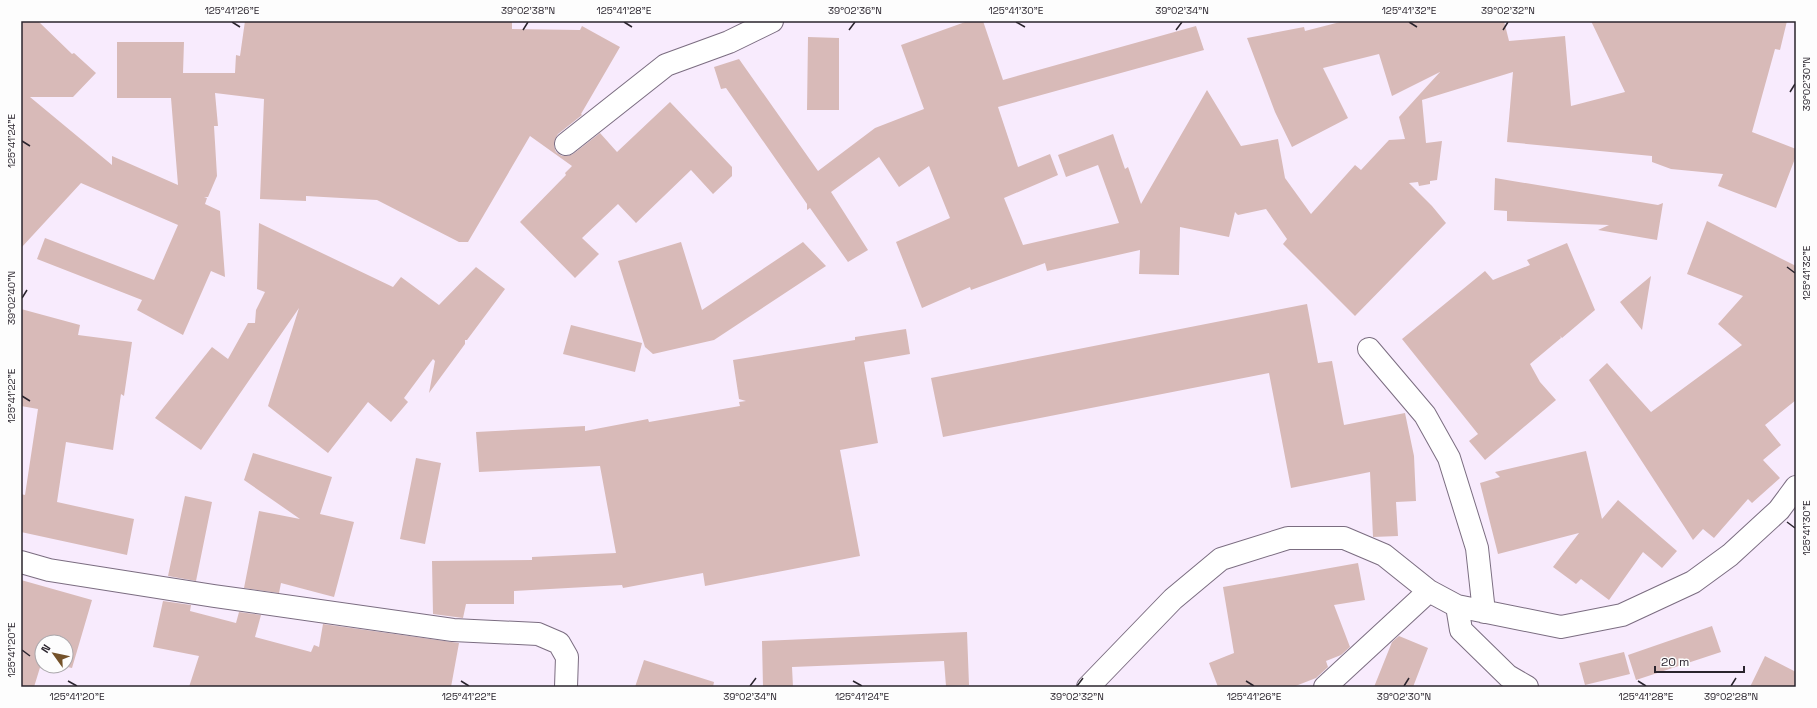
<svg xmlns="http://www.w3.org/2000/svg" width="1817" height="708" font-family="'Space Grotesk',sans-serif">
	<rect width="100%" height="100%" fill="#f8ebfd"/>
	<path fill="#d8bab8" d="M21 21H38L72 54 74 53 96 73 73 97H30L112 165V156L178 185 171 98H117V42H184L183 73H235L236 55 240 56 245 21H512V29L580 30 582 26 620 47 581 114 582 115 558 134 555 139 554 146 556 152 562 156H568L573 154 600 133 617 152 670 102 732 167V176L713 194 691 170 636 223 618 204 582 238 599 254 575 278 520 222 566 175 565 173 572 166 530 136 468 242H459L377 200 306 196V201L260 199 264 99 215 93 218 126H214L217 176 208 197H204L207 198 205 204 220 211 225 277 211 271 183 335 137 310 142 300 37 259 45 238 154 280 178 225 81 183 21 248Z
		M968 21H983L1003 80 1196 26 1204 50 998 107 1018 167 1050 154 1058 175 1004 198 1023 245 1119 223 1098 165 1066 177 1058 155 1113 134 1125 169 1128 167 1141 204 1207 90 1241 146 1278 139 1285 178 1311 214 1355 165 1361 170 1389 140 1405 139 1399 117 1440 72 1392 96 1379 54 1323 68 1348 118 1292 147 1275 112 1247 38 1304 27 1305 31 1344 21H1504L1509 41 1565 36 1571 106 1625 92 1591 21H1787L1780 50 1775 49 1752 132 1796 149V156L1776 208 1718 186 1723 174 1671 169 1652 162V156L1507 142 1513 72 1422 100 1426 143 1442 141 1437 180 1430 181V184L1419 186 1418 182 1409 183 1432 206 1446 223 1355 316 1283 244 1287 239 1266 209 1238 215 1235 212 1229 237 1180 227 1179 275 1139 274 1140 250 1047 271 1045 263 971 290 970 287 922 308 896 242 950 218 929 166 899 187 879 157 831 192 868 250 848 262 810 208 807 210V204L726 88 721 89 714 67 739 59 818 171 875 128 924 109 901 45Z
		M808 37 839 38V110H807Z
		M1495 178 1658 205 1663 203 1657 240 1598 230 1609 225 1507 221V211L1494 210Z
		M1707 221 1796 266V400L1765 425 1781 445 1763 460 1780 478 1752 503 1748 499 1714 538 1703 529 1693 540 1589 380 1607 363 1651 412 1742 345 1718 324 1743 296 1687 274Z
		M259 223 393 287 401 277 439 305 476 267 505 289 467 340H465V344L429 393 435 361 433 359 404 398 408 402 391 422 368 402 328 453 268 406 299 308 201 450 155 418 212 347 228 359 248 323H255L256 310 265 292 257 289Z
		M681 242 702 310 803 242 826 266 714 340 653 354 645 347 618 261Z
		M1567 243 1595 310 1562 338 1560 336 1561 338 1530 364 1540 382 1556 400 1485 460 1469 441 1478 434 1402 339 1485 271 1493 280 1530 265 1527 260Z
		M1651 276 1642 330 1620 302Z
		M1307 304 1318 363 1332 361 1344 425 1405 413 1414 456 1416 501 1396 502 1398 536 1373 537 1370 472 1291 488 1269 373 943 437 931 378Z
		M21 309 80 325 78 335 132 342 124 396 121 394 113 450 66 442 57 502 134 519 127 555 21 532V494L25 495 38 409 21 406Z
		M571 325 642 343 635 372 563 354Z
		M906 329 910 354 864 362 878 443 840 450 860 556 705 586 703 573 623 588 622 585 514 591V604H466L463 618 433 614 432 561 532 560V557L616 553 600 466 479 472 476 432 585 426V431L648 419 649 422 740 406 739 402 746 401 739 399 733 360 855 340V337Z
		M1586 451 1602 519 1618 500 1677 551 1662 568 1643 552 1609 600 1581 579 1576 584 1553 567 1579 533 1498 554 1480 483 1500 477 1495 472Z
		M253 453 332 477 320 514 354 522 334 597 281 583 279 593 244 588 259 511 300 519 244 480Z
		M416 458 441 463 425 544 400 539Z
		M185 496 212 502 196 581 168 576Z
		M1358 563 1365 600 1334 605 1350 647 1341 655 1326 661 1328 667 1316 678 1293 687H1218L1209 663 1234 653 1223 587Z
		M21 580 92 600 72 668 63 666H66V642H42V661L34 687H21Z
		M163 601 191 605 190 611 236 623 239 612 261 615 255 637 311 652 314 645 319 647 323 624 459 643 451 687H189L199 656 153 647Z
		M1712 626 1721 652 1636 680 1628 655Z
		M967 632 969 685 946 686 944 661 792 667 793 687H763L762 641Z
		M1399 636 1428 648 1413 687H1374L1392 642Z
		M1624 652 1630 674 1585 685 1579 663Z
		M1765 656 1796 672V687H1750Z
		M644 660 714 682 713 687H635Z"/>
	<g fill="none" stroke-linecap="round" stroke-linejoin="round">
		<g stroke="#7b6d81" stroke-width="24">
			<path id="minor" d="M566 144 666 65 729 42 772 21
				M1369 349 1425 415 1449 458 1477 548 1484 612
				M21 562 49 570 214 596 453 630 538 634 559 643 567 657 566 687
				M1457 606 1461 630 1508 676 1527 687
				M1088 687 1173 599 1221 559 1288 538H1344L1384 555 1429 591 1457 606 1561 627 1622 615 1693 582 1730 555 1779 510 1796 487
				M1325 687 1429 591"/>
		</g>
		<use href="#minor" stroke="#fff" stroke-width="22"/>
	</g>
	<path fill="none" stroke="#2a242d" stroke-width="1.5" d="M232 22 240 27M624 22 632 27M1016 22 1025 27M1409 22 1417 27M523 30 528 22M849 30 855 22M1176 30 1182 22M1503 30 1508 22M1790 92 1795 84M22 141 30 146M1787 267 1795 273M22 298 27 290M22 396 30 401M1787 522 1795 528M22 650 30 656M68 681 77 686M461 681 469 686M853 681 862 686M1246 681 1254 686M1638 681 1646 686M750 686 756 678M1077 686 1083 678M1404 686 1409 678M1731 686 1736 678"/>
	<rect width="1817" height="708" fill="none" stroke="#fdfdfd" stroke-width="44"/>
	<g transform="translate(54 654) rotate(303)"><circle r="19" fill="#fdfdfd" stroke="#a9a6aa"/>
	<path d="M0-3L7 15L0 10L-7 15Z" fill="#74522a"/>
	<text y="-6" font-size="11" font-weight="bold" text-anchor="middle" fill="#2a242d">N</text>
	</g>
	<path d="M1655 666v6h89v-6" fill="none" stroke="#2a242d" stroke-width="2"/>
	<text x="1661" y="666" font-size="12" fill="#2a242d" stroke="#fdfdfd" stroke-width="3" paint-order="stroke">20 m</text>
	<rect x="22" y="22" width="1773" height="664" fill="none" stroke="#2a242d" stroke-width="1.5"/>
	<g font-size="10" text-anchor="middle" fill="#2a242d">
		<text x="232" y="14">125°41'26"E</text>
		<text x="528" y="14">39°02'38"N</text>
		<text x="624" y="14">125°41'28"E</text>
		<text x="855" y="14">39°02'36"N</text>
		<text x="1016" y="14">125°41'30"E</text>
		<text x="1182" y="14">39°02'34"N</text>
		<text x="1409" y="14">125°41'32"E</text>
		<text x="1508" y="14">39°02'32"N</text>
		<text transform="translate(1806 84) rotate(-90)" y="4">39°02'30"N</text>
		<text transform="translate(11 141) rotate(-90)" y="4">125°41'24"E</text>
		<text transform="translate(1806 273) rotate(-90)" y="4">125°41'32"E</text>
		<text transform="translate(11 298) rotate(-90)" y="4">39°02'40"N</text>
		<text transform="translate(11 396) rotate(-90)" y="4">125°41'22"E</text>
		<text transform="translate(1806 528) rotate(-90)" y="4">125°41'30"E</text>
		<text transform="translate(11 650) rotate(-90)" y="4">125°41'20"E</text>
		<text x="77" y="700">125°41'20"E</text>
		<text x="469" y="700">125°41'22"E</text>
		<text x="750" y="700">39°02'34"N</text>
		<text x="862" y="700">125°41'24"E</text>
		<text x="1077" y="700">39°02'32"N</text>
		<text x="1254" y="700">125°41'26"E</text>
		<text x="1404" y="700">39°02'30"N</text>
		<text x="1646" y="700">125°41'28"E</text>
		<text x="1731" y="700">39°02'28"N</text>
	</g>
</svg>
